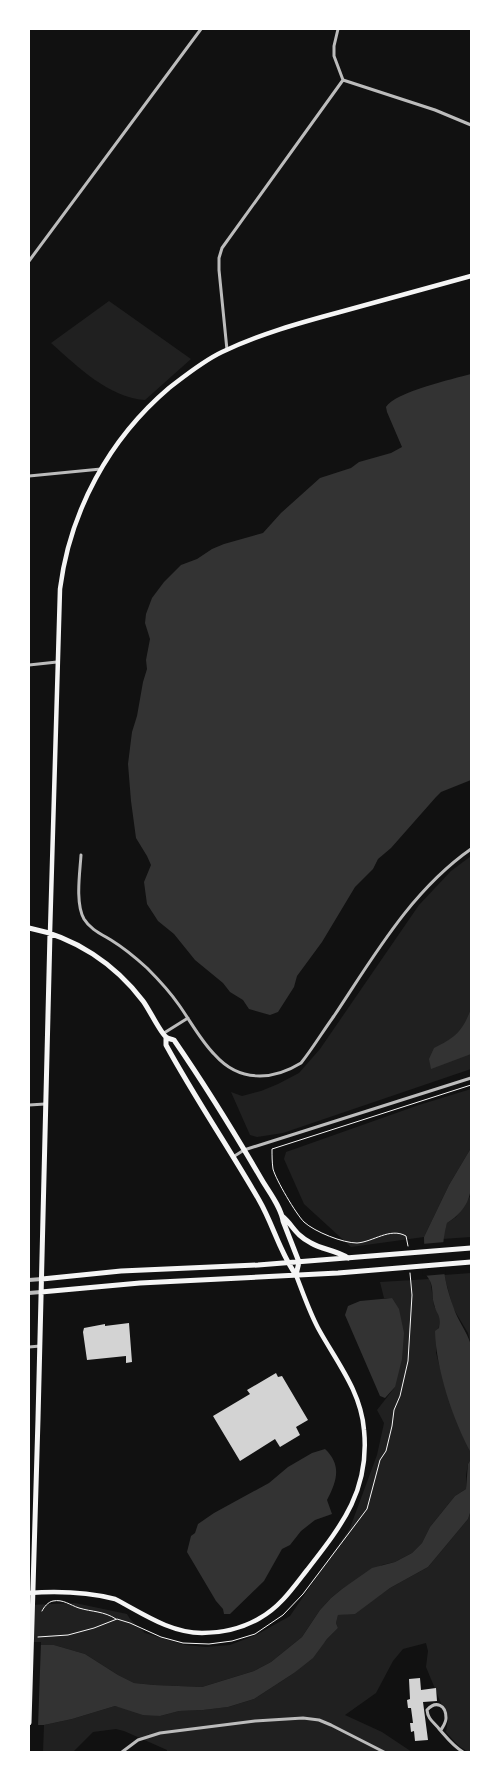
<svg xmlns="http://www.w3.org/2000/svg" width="500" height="1781" font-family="Figtree,sans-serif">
	<rect width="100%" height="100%" fill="#111"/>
	<path fill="#202020" d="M109 301 191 359 145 400C108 397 78 367 51 343Z
		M471 856V1069L283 1133 257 1137 250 1135 231 1092 242 1096 261 1091 278 1084 299 1073 320 1049 419 905 451 871Z
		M471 1089V1148L449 1185 424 1237 351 1247 304 1204 284 1159 286 1152 419 1105Z
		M471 1195V1237L442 1239 447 1223 456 1217Z
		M471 1273V1345L468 1333 453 1308 444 1275Z
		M430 1279 434 1306 440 1316 436 1353 447 1393 471 1453V1459L468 1464 466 1475V1489L455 1496 430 1527 422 1543 412 1553 395 1562 382 1565 342 1589 331 1598 320 1610 302 1637 271 1662 254 1671 202 1687 154 1685 134 1683 118 1675 85 1654 54 1645H29V1605L75 1603 127 1614 130 1619 145 1633 185 1645 206 1647 230 1645 256 1635 290 1616 350 1528 377 1455 384 1423 377 1410 395 1387 392 1298H384L380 1282Z
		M471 1510V1752C461 1750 453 1740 446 1732L448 1720 426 1667 428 1651 426 1643 403 1649 393 1661 376 1693 345 1715 382 1732 412 1752H167V1750L124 1731 116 1729 93 1732 73 1752H43L44 1725 72 1719 115 1706 160 1716 179 1711 203 1710 228 1707 254 1699 294 1673 338 1628 336 1623 338 1615 355 1613 390 1588 428 1567 468 1519Z"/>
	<path fill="#333" d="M471 374V780L441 792 436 797 391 848 378 859 373 869 355 887 322 942 297 976 294 987 278 1012 270 1015 249 1009 243 1000 230 992 223 983 195 960 174 934 158 921 147 904 144 882 151 865 147 856 136 838 131 801 128 764 132 732 137 716 143 682 147 669 146 660 150 639 145 623 146 614 152 598 164 582 181 565 197 559 212 549 224 544 263 533 281 513 320 478 351 468 359 462 391 453 402 447 387 412 386 407C395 392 453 379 471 374Z
		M471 1009V1054L431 1069 429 1059 434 1048C456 1037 462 1032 471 1009Z
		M471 1148C471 1181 478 1203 447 1223 439 1251 443 1279 453 1306 457 1320 467 1331 471 1345V1453C453 1420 436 1369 435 1331L439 1328C441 1312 437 1317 434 1304 431 1292 435 1284 425 1274L424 1237 449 1185Z
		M392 1298 399 1309 404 1333 402 1359 395 1387 385 1398 380 1396 345 1315 348 1306 360 1301Z
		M325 1449C342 1465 337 1481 327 1500L332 1514 315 1520 301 1531 290 1545 282 1549 264 1581 230 1614H224L223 1609 216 1601 187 1552 191 1536 195 1533 198 1524 214 1513 269 1483 288 1467 312 1453Z
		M471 1459V1510L468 1519 428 1567 390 1588 355 1614 338 1615 336 1623 338 1628 327 1639 313 1658 294 1673 254 1699 228 1707 203 1710 179 1711 160 1716 143 1715 115 1706 72 1719 44 1725H29V1645H54L85 1654 118 1675 134 1683 154 1685 202 1687 254 1671 271 1662 302 1637 320 1610 331 1598 342 1589 372 1568 395 1562 412 1553 422 1543 430 1527 455 1496 466 1489 468 1464Z"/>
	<path fill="#111" d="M445 1242 446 1274 423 1276 422 1244Z
		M29 1642H41L38 1727H29Z"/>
	<path fill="#d3d3d3" d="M129 1323 132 1362 126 1363V1356L87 1360 83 1332 84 1328 105 1324V1326Z
		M276 1373 278 1377 282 1376 308 1420 296 1427 300 1435 280 1447 275 1439 240 1461 213 1416 250 1394 247 1390Z
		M420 1678 421 1690 436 1688 437 1701 423 1702 428 1740 415 1741 414 1731 411 1732 410 1723H413L411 1708H408L407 1700 410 1699 409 1679Z"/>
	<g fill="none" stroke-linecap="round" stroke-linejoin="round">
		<path stroke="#f5f5f5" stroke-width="1" d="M408 1246 406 1236C390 1227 373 1242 357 1243 343 1243 315 1232 304 1222 296 1214 276 1180 273 1169 272 1162 272 1156 272 1149L471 1085
			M42 1611C44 1607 48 1602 53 1601 63 1599 70 1605 79 1608 92 1612 104 1611 116 1619
			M38 1637 68 1635 94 1628 117 1619 130 1623 161 1637 183 1643 209 1644 232 1641 255 1634 283 1615 303 1594 367 1509 380 1460 386 1451 392 1426 394 1410 400 1396 408 1361 412 1295 410 1273"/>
		<path stroke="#bcbcbc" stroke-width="3" d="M343 80 435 110 471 125
			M29 261 201 29
			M227 350 219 270V258L222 248 343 80 334 56V46L338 29
			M29 476 101 469
			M29 665 57 662
			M81 855C80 872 75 903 84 919 90 929 101 934 111 940 124 948 136 958 147 968 159 980 170 992 179 1005 191 1022 201 1041 215 1055 239 1082 272 1081 301 1063 313 1048 323 1031 334 1016 374 956 411 891 471 849
			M164 1033 188 1018
			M29 1105 45 1104
			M233 1157 244 1150 471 1078
			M29 1347 40 1346
			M441 1730C443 1726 446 1723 446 1718 446 1705 436 1700 427 1710 428 1720 434 1722 440 1730 447 1738 453 1746 463 1752
			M122 1752 138 1740 160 1733 255 1721 303 1718 319 1720 331 1725 384 1752"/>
		<path stroke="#bcbcbc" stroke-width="4" d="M29 1280 42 1279
			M29 1293 41 1292"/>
		<path stroke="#f5f5f5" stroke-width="4.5" d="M50 933 60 589C70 511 109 439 169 388 186 375 203 361 222 352 260 334 299 323 340 312 384 300 427 288 471 276
			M29 1593C57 1591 87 1592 115 1599 142 1613 170 1633 202 1633 222 1633 243 1628 260 1618 280 1607 293 1588 307 1570 342 1525 370 1490 364 1430 361 1391 336 1361 318 1328 309 1311 303 1293 296 1275"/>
		<path stroke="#f5f5f5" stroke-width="5" d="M29 928C75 937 115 964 143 1001 149 1009 160 1032 166 1037 168 1039 171 1039 174 1040 205 1085 234 1132 262 1180 269 1192 281 1207 283 1221L299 1262 296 1275
			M166 1037V1045C195 1098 229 1148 259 1200 273 1224 280 1253 296 1275
			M282 1216C293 1225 295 1235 311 1243 323 1250 336 1250 348 1258
			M42 1279 121 1271 258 1265 471 1248
			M41 1292 140 1283 338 1273 471 1262
			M29 1723 38 1419 50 933"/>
	</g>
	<rect width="500" height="1781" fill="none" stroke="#ffffff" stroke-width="60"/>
</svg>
